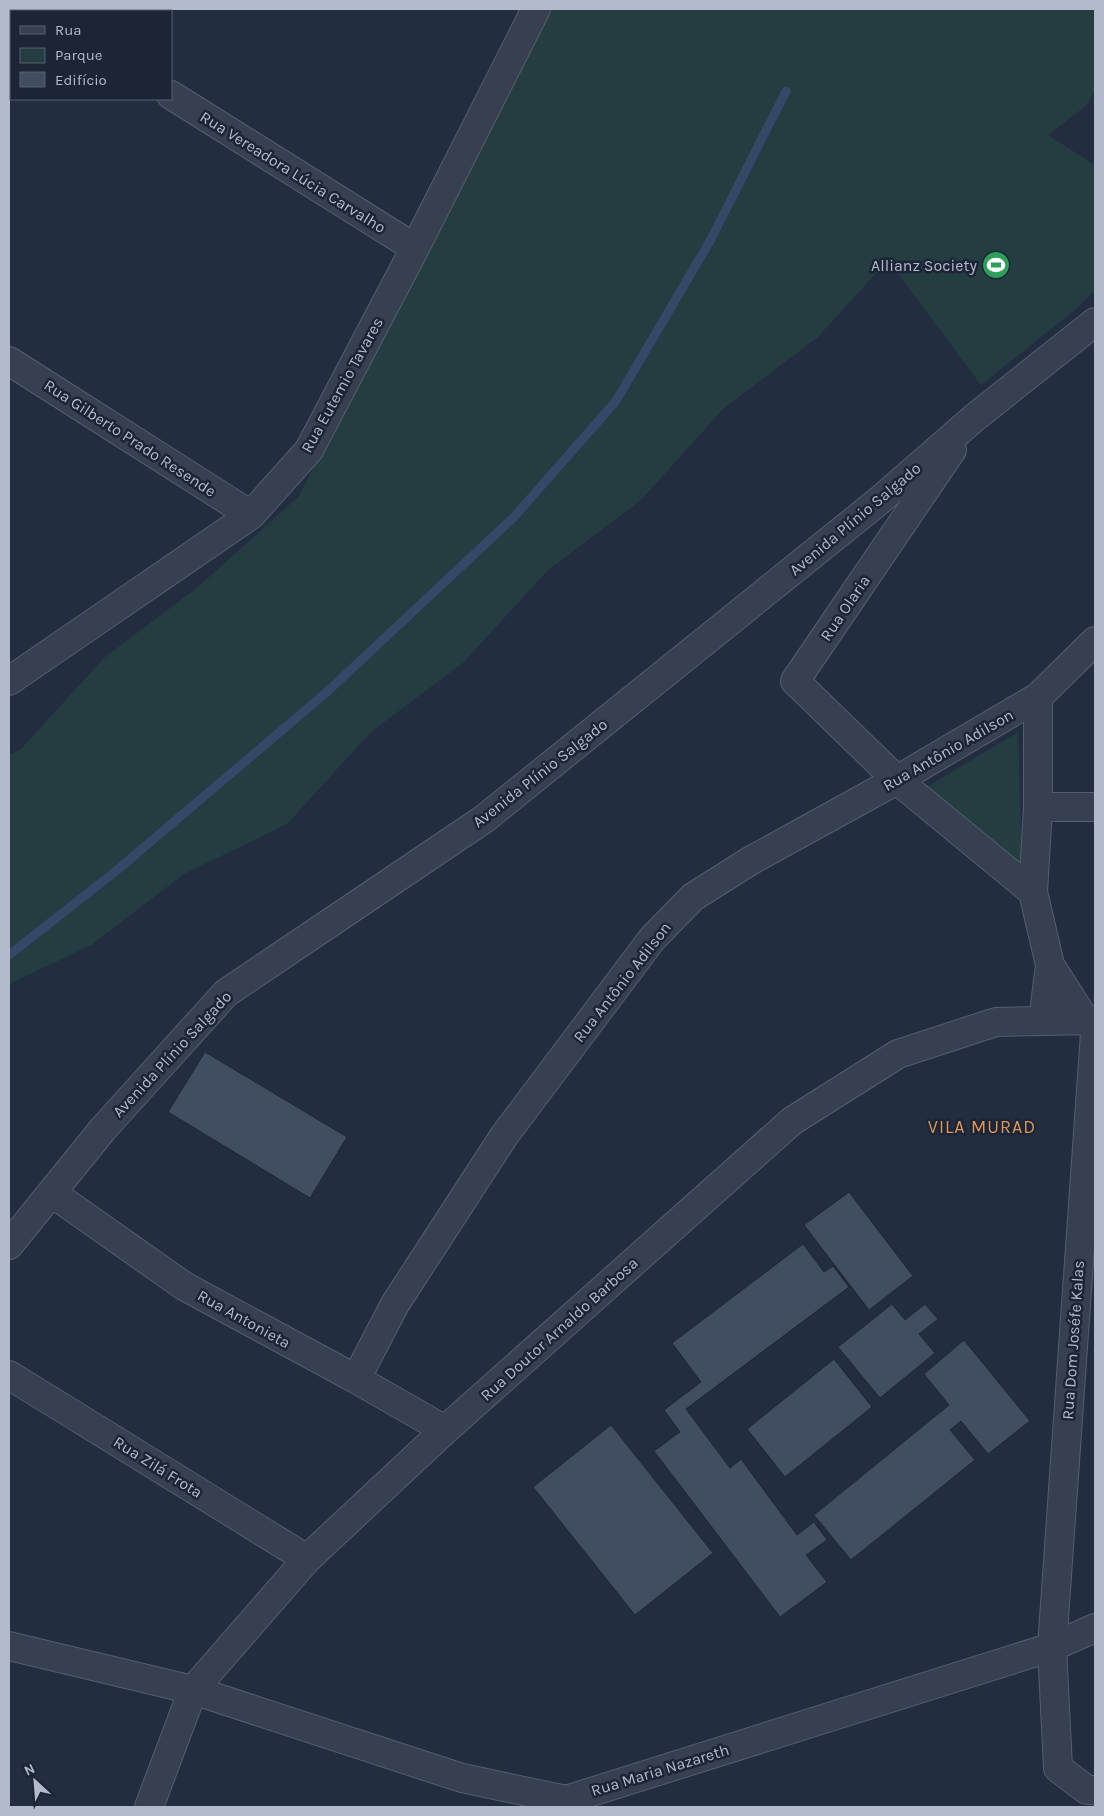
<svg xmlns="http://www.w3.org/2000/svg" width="1104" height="1816" font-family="Karla,sans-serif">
	<rect width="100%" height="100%" fill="#222e40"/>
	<path fill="#243d41" d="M551 9H1095V90L1087 105 1048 135 1095 165V290L1076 309 981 385 888 260 818 337 724 408 641 500 548 570 464 662 371 732 287 824 184 874 91 945 9 984V755L21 749 105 657 198 587 299 496Z
		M1018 732 1022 863 925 788Z"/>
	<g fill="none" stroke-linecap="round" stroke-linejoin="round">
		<path stroke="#344968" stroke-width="9" d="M9 955 116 871 328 691 514 517 616 401 710 241 786 91"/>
	</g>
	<path fill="#414e62" stroke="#1d2737" d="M205 1052 347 1137 310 1198 168 1112Z
		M849 1192 913 1276 869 1310 804 1225Z
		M803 1244 824 1272 833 1266 849 1287 686 1409 730 1468 741 1459 797 1535 814 1522 827 1540 806 1555 827 1582 780 1617 654 1451 680 1432 664 1410 701 1382 672 1343Z
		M892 1304 905 1320 925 1304 938 1319 919 1334 935 1353 880 1398 838 1347Z
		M964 1340 1030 1421 988 1454 961 1421 950 1430 975 1460 851 1560 814 1515 949 1405 924 1374Z
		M834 1359 872 1407 785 1477 747 1429Z
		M611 1425 713 1553 635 1615 533 1487Z"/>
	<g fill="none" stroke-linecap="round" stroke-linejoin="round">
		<g stroke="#545e6d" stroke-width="30">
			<path id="minor" d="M34 9 38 11
				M171 95 415 248
				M9 361 251 515
				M952 450 795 681 897 780 1033 892
				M9 681 251 515 309 450 415 248 536 9
				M1038 697V807L1033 892 1050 965 1085 1020
				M1038 807H1095
				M1043 1021 1050 965
				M1095 1033 1052 1647 1058 1768 1087 1790H1095
				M52 1193 184 1286 356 1379 445 1430
				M9 1245 103 1129 226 993 484 819 880 500 974 418 1095 322
				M9 1375 307 1559
				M356 1379 395 1304 504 1136 652 939 693 897 750 861 897 780 1038 697 1095 641
				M9 1646 193 1690 462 1778 566 1800 1052 1647 1095 1628
				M149 1807 193 1690 307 1559 445 1430 792 1121 898 1054 996 1022 1095 1020"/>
		</g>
		<use href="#minor" stroke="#364050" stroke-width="28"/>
	</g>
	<defs>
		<g id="stadium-disc" transform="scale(1.4375)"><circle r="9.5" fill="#2e9e5b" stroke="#1b2535"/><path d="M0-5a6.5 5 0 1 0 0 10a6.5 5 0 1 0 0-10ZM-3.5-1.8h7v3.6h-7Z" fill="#fff"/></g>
	</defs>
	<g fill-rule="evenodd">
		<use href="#stadium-disc" x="996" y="265"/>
	</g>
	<g text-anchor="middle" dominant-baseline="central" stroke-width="5" stroke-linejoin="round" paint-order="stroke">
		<g font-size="16" fill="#b3bbca" stroke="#1b2535">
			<text transform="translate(293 172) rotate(32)">Rua Vereadora Lúcia Carvalho</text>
			<text transform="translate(342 385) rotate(-61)">Rua Eutemio Tavares</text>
			<text transform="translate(130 438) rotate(33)">Rua Gilberto Prado Resende</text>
			<text transform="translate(855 519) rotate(-40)">Avenida Plínio Salgado</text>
			<text transform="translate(845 608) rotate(-56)">Rua Olaria</text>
			<text transform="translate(948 750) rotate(-30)">Rua Antônio Adilson</text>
			<text transform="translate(540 773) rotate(-38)">Avenida Plínio Salgado</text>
			<text transform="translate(622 982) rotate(-52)">Rua Antônio Adilson</text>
			<text transform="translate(172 1054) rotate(-47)">Avenida Plínio Salgado</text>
			<text transform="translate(244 1319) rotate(29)">Rua Antonieta</text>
			<text transform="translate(559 1329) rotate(-42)">Rua Doutor Arnaldo Barbosa</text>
			<text transform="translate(1073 1340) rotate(-86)">Rua Dom Joséfe Kalas</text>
			<text transform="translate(158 1467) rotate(32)">Rua Zilá Frota</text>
			<text transform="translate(660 1770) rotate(-17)">Rua Maria Nazareth</text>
		</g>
		<g font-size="16" fill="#b3bbca" stroke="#1b2535" text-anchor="end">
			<text x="977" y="265">Allianz Society</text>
		</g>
		<g font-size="18" letter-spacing="1" fill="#dd965b" stroke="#1b2535">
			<text x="982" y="1127">VILA MURAD</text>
		</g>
	</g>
	<rect width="1104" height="1816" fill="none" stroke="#b3bbca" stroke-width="20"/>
	<rect x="10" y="10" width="162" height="90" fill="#1b2535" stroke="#586171"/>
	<rect x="20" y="26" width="25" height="8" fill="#364050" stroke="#586171"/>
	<text x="55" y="35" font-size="15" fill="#b3bbca">Rua</text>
	<rect x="20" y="48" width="25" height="15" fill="#243d41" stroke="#586171"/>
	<text x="55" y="60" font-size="15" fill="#b3bbca">Parque</text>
	<rect x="20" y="72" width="25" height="15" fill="#414e62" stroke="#586171"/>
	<text x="55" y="85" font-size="15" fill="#b3bbca">Edifício</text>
	<g transform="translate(35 1781) rotate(334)" stroke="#1b2535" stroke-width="4" paint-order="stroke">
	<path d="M0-4L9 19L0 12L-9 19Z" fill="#b3bbca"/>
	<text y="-8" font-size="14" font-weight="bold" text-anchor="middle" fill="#b3bbca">N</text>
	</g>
</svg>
